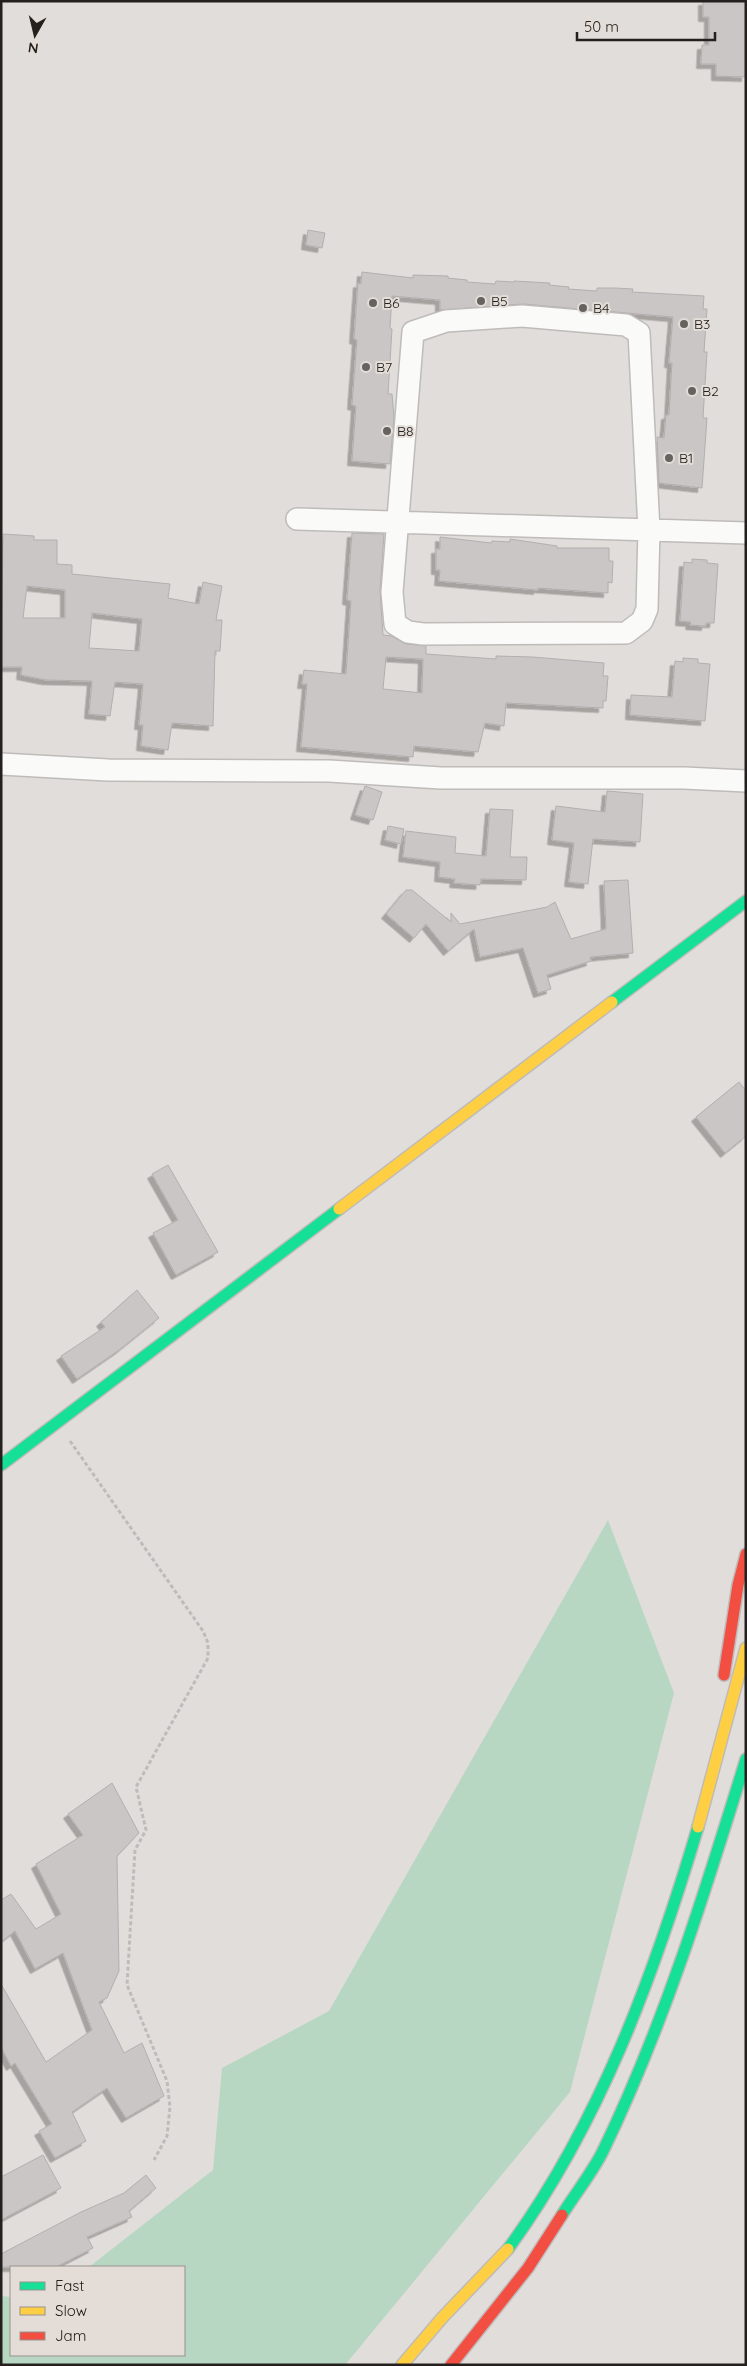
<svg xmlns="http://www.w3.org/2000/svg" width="747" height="2366" font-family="Quicksand,sans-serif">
	<defs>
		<filter id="shadow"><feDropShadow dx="-4.5" dy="4.5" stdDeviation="0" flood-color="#0004"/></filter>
	</defs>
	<rect width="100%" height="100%" fill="#e1ddda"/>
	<path fill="#b8d7c2" d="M608 1520 674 1693 570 2092 345 2365H1V2296L11 2297V2355H184V2267H89L213 2170 222 2068 329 2011Z"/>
	<path fill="#c9c6c5" stroke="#b2afaf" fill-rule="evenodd" filter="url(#shadow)" d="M703 1H746V77L716 76V64H701L702 45H709V17H703Z
		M308 230 325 233 322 248 306 245Z
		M362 272 413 278V275L448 276V278L467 280V282L495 284 496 281 514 282V281L550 283 549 285 569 287 568 289 597 291V288H615L633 289 632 292 704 296 703 309H707L704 352H707L703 418H707L702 488 659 483 657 437 664 438 666 415H669L672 363H669L673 317 523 304 440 310V300L392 296 390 328 392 329 388 394H392L394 417 390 464 352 461 356 406 352 405 357 340 354 339 358 283 361 284Z
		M352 533 384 534 380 591 383 635 391 636 406 644 426 646V654L496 659V656L533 657 604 663 603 676H608L606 701H603V708L506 703 504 726 485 723 478 752 414 746 413 757 301 747 307 684H302L304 670 346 674 351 601 347 600ZM386 657 423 659 422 693 383 689Z
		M3 534 34 536V540H57V564L72 565V574L170 584 168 598 199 604 203 582 222 586 216 620H222L220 651H215L213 726 172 723 168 750 141 746 143 725H139L143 684 115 682 110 716 89 714 92 681 46 680 21 675 22 667H1ZM27 586 65 590V618H23ZM92 613 142 619 139 651 89 648Z
		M440 537 491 543 492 541 510 542V539L557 546V548H609V561H613L612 583 608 582V593L538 588V590L439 581 440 570H436V549H440Z
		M692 559 707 560V563L718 564 714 623H706V626L690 625 691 622 680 621 684 562 692 563Z
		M683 658 698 659V663L710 664 705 721 630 715 631 695 672 697 675 661 683 662Z
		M365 786 382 792 373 820 355 815Z
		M607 791 643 794 640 842 593 839 588 884 569 882 574 843 552 840 556 806 605 812Z
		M490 809 513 810 510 857H527L526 880 481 879 480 885 454 883 455 879 439 877 440 862 403 857 406 831 456 837 455 853 486 856Z
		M388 826 404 829 401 844 385 840Z
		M628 880 633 953 590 957 591 961 547 975 551 989 538 993 523 948 480 957 474 929 448 951 426 924 414 938 386 914 406 890H412L451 922V913L460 924 547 907 555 902 571 939 606 929 604 881Z
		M739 1082 746 1091V1136L725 1153 696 1117Z
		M168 1165 218 1252 176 1275 153 1233 178 1220 152 1174Z
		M137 1290 159 1318 119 1350 77 1379 61 1356 105 1327 101 1322Z
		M112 1783 139 1833 117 1856 119 1971 107 1998 99 2002 124 2053 142 2043 164 2096 126 2118 107 2088 72 2112 86 2141 55 2158 39 2131 52 2124 15 2063 11 2066 1 2047V1984L46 2062 92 2030 63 1953 35 1969 15 1931 1 1942V1900L11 1894 36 1929 61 1914 36 1864 83 1835 68 1814Z
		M43 2155 61 2188 1 2220V2177Z
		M146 2175 156 2188 129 2211 132 2217 87 2237 93 2248 56 2267H1V2254L81 2212 124 2193Z"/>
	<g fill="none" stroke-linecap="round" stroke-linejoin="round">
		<g stroke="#bfbbb9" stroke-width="24">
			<path id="street" d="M522 316 626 325 639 333 649 530 647 609 642 621 626 633 423 634 408 632 395 624 392 592 413 332 446 321Z
				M297 519 746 533
				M1 764 108 770 329 771 441 778H684L746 781"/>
		</g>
		<g stroke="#bfbbb9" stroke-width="14">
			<path id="fast" d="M612 1002 746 901
				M1 1465 339 1209
				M562 2215C575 2194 592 2173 603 2151 664 2025 705 1892 746 1759
				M508 2249C600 2123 654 1975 698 1827"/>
		</g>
		<g stroke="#bfbbb9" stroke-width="14">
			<path id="slow" d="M339 1209 612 1002
				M698 1827 746 1648
				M402 2365 442 2318 508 2249"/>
		</g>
		<g stroke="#bfbbb9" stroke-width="14">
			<path id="jam" d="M724 1675 738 1585 746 1554
				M451 2365 528 2268 562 2215"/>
		</g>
		<path stroke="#bebcbb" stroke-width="3" stroke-dasharray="4 2.5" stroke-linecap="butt" d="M70 1441 203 1631 208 1643V1658L136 1787 146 1830 135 1850 127 1985 167 2081 170 2107 167 2136 154 2160"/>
		<use href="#street" stroke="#fafaf9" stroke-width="21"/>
		<use href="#fast" stroke="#16e098" stroke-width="11"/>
		<use href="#slow" stroke="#ffcf43" stroke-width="11"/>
		<use href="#jam" stroke="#f24e42" stroke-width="11"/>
	</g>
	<g fill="#666260" stroke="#e4ddd7" stroke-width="2">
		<circle cx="481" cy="301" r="5"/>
		<circle cx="373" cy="303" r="5"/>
		<circle cx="583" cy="308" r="5"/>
		<circle cx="684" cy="324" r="5"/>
		<circle cx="366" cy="367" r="5"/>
		<circle cx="692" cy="391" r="5"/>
		<circle cx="387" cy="431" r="5"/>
		<circle cx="669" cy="458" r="5"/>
	</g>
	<g text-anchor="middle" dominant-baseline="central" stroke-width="4" stroke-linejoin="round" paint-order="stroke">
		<g font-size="14" fill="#23201e" stroke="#e4ddd7" text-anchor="start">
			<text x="491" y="301">B5</text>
			<text x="383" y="303">B6</text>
			<text x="593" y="308">B4</text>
			<text x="694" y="324">B3</text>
			<text x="376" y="367">B7</text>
			<text x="702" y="391">B2</text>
			<text x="397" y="431">B8</text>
			<text x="679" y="458">B1</text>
		</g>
	</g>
	<rect width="747" height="2366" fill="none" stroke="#23201e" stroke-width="5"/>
	<rect x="10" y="2266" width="175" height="90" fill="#e4ddd7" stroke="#97918d"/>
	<rect x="20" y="2282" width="25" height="8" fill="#16e098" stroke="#97918d"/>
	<text x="55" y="2291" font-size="15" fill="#23201e">Fast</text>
	<rect x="20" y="2307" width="25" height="8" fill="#ffcf43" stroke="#97918d"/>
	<text x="55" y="2316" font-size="15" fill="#23201e">Slow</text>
	<rect x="20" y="2332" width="25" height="8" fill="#f24e42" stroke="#97918d"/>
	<text x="55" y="2341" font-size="15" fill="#23201e">Jam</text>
	<g transform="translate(35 35) rotate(188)" stroke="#e4ddd7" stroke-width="4" paint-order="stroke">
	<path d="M0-4L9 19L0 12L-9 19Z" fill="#23201e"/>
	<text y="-8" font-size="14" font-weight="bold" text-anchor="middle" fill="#23201e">N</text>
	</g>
	<path d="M577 32v8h138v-8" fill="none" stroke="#23201e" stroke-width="2.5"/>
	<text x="584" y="32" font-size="15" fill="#23201e" stroke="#e4ddd7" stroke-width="4" paint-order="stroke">50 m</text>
</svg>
